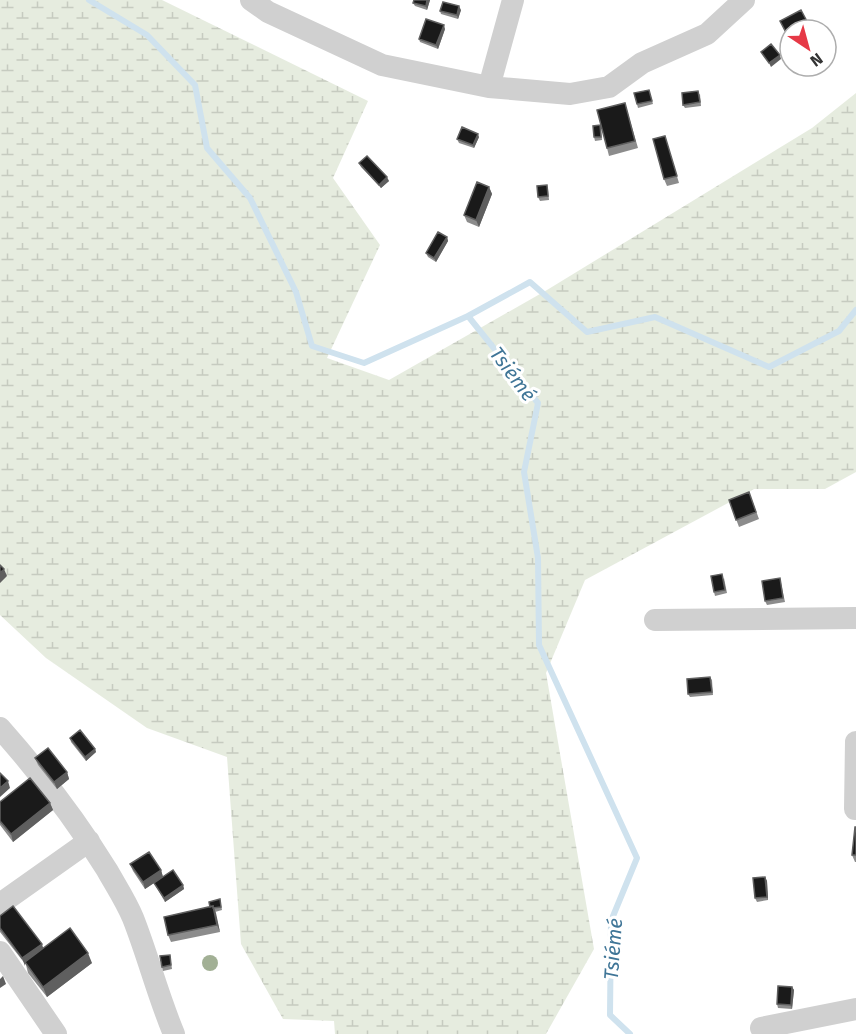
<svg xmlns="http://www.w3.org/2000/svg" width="856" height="1034" font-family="'Fira Sans',sans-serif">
	<defs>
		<pattern id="wetland-marsh" width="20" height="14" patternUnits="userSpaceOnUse" patternTransform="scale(1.5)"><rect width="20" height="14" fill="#e6ecdf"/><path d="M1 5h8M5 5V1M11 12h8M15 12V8" fill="none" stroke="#c6cbc0"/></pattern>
	</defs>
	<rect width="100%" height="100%" fill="#fff"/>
	<path fill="url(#wetland-marsh)" d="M0 0H162L368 101 333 178 380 245 327 358 389 380 547 290 812 128 856 93V472L825 489H754L585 580 546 673 594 949 546 1034H335L334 1021 283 1019 241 944 227 757 147 728 46 658 0 615Z"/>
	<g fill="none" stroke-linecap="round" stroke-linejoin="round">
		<path stroke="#cfe2ee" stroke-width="6" d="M89 0 147 35 195 85 207 148 250 198 296 292 312 346 364 363 468 316 538 403 524 472 538 558 539 645 637 858 611 921 610 1015 630 1034
			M468 316 530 282 587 332 655 317 769 367 839 331 856 310"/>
		<path stroke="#d0d0d0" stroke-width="22" d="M251 0 268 12 382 65 489 87 570 94 609 87 642 63 707 34 744 0
			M489 87 513 0
			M655 620 856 618
			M0 728C39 772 76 820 107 870 116 886 126 901 133 918 148 956 158 996 174 1034
			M855 809 856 742
			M0 904 89 841
			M0 952 56 1034
			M761 1028 856 1009"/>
	</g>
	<circle fill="#a2b095" cx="210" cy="963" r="8"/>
	<path fill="#8c8c8c" d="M414 0H430L427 10 415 6 413 3Z
		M461 10 458 19 441 14 440 11Z
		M780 21 810 27 812 30H790V43Z
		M445 29 438 49 420 42 419 39Z
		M649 90 653 104 638 108 634 93Z
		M700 94 701 106 685 108 683 105Z
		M625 103 638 148 609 156 607 148Z
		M600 125 601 128 602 140 595 141 594 137Z
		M665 136 679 183 667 186 664 179Z
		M479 137 474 148 459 143 457 139Z
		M359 163 389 181 381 188 361 167Z
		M489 187 492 194 479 227 467 222 464 215Z
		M548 189 549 200 540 201 538 197Z
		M447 237 448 241 436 262 428 257 426 253Z
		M749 492 759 519 739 527 729 500Z
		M724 578 727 593 715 596 714 592Z
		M780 578 785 602 767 605 765 601Z
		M710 677 712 680 713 695 690 697 688 694Z
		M70 738 95 749 96 752 86 761 71 742Z
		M35 758 67 772 69 779 57 789 38 765Z
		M0 802 50 803 53 810 13 842 0 825Z
		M856 827V862H855L852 855Z
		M130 864 161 870 163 877 183 885 184 889 165 902 154 883 145 889 133 871Z
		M765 877 767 881 768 900 757 902 755 898Z
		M220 899 222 910 215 912 220 932 171 942 168 935Z
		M0 916 43 948 92 963 47 997 28 973 26 965 0 932Z
		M170 955 172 969 163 971 162 967Z
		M792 987 794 990 792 1009 778 1008 777 1004Z"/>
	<path fill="#5f5f5f" d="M427 0H430L427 10 426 6Z
		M459 6 461 10 458 19 457 15Z
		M444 25 445 29 438 49 436 45Z
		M780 55 781 59 771 67 769 63Z
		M478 134 479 137 474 148 473 145Z
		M387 177 389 181 381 188 379 185Z
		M489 187 492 194 479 227 476 220Z
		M447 237 448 241 436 262 434 258Z
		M4 569 7 576 0 583V573Z
		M95 749 96 752 86 761 85 757Z
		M67 772 69 779 57 789 54 782Z
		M8 781 10 788 0 797V788Z
		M50 803 53 810 13 842 11 834Z
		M161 870 163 877 145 889 143 882Z
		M765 877 767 881 768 900 767 897Z
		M183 885 184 889 165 902 164 898Z
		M213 906 216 913 220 932 217 925Z
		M42 944 44 951 25 962V966L22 958Z
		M88 953 92 963 47 997 43 987Z
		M3 976 6 984 0 988V979Z
		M792 987 794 990 792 1009 791 1005Z"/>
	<path fill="#1a1a1a" stroke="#5f5f5f" stroke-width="1.5" d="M414 0H427L426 6 413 3Z
		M443 2 459 6 457 15 440 11Z
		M801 10 810 27 805 30H790V38H789L780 21Z
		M426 19 444 25 436 45 419 39Z
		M771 44 780 55 769 63 761 52Z
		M649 90 652 101 637 104 634 93Z
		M698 91 700 102 683 105 682 93Z
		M625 103 635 141 607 148 597 110Z
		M600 125 601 137H594L593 126Z
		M462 127 478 134 473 145 457 139Z
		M665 136 677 176 664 179 653 139Z
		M367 156 387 177 379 185 359 163Z
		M477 182 489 187 476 220 464 215Z
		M547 185 548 196 538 197 537 186Z
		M438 232 447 237 434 258 426 253Z
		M749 492 756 512 736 520 729 500Z
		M0 565 4 569 0 573Z
		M722 574 725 590 714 592 711 576Z
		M780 578 783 598 765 601 762 581Z
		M710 677 712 692 688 694 687 679Z
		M80 730 95 749 85 757 70 738Z
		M48 748 67 772 54 782 35 758Z
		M0 773 8 781 0 788Z
		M30 778 50 803 11 834 0 821V802Z
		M855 827H856V855H852Z
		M149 852 161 870 143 882 130 864Z
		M173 870 183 885 164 898 154 883Z
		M765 877 767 897 755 898 753 878Z
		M220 899 221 907 213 908V906L210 907 209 902Z
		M13 906 42 944 22 958 0 928V916Z
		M213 906 217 925 168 935 164 917Z
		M70 928 88 953 43 987 25 962Z
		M170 955 171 965 162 967 160 956Z
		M778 986 792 987 791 1005 777 1004Z"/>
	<g text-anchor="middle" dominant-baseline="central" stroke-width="6" stroke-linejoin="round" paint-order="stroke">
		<g font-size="20" font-style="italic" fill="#3f7597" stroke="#fff">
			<text transform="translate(513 374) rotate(53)">Tsiémé</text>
			<text transform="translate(613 949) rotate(-86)">Tsiémé</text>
		</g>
	</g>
	<g transform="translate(808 48) rotate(144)"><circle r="28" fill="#ffffff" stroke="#adadad" stroke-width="1.5"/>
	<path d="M0-4.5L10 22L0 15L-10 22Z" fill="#e63946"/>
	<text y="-9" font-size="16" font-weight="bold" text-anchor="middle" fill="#333333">N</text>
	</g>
</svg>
